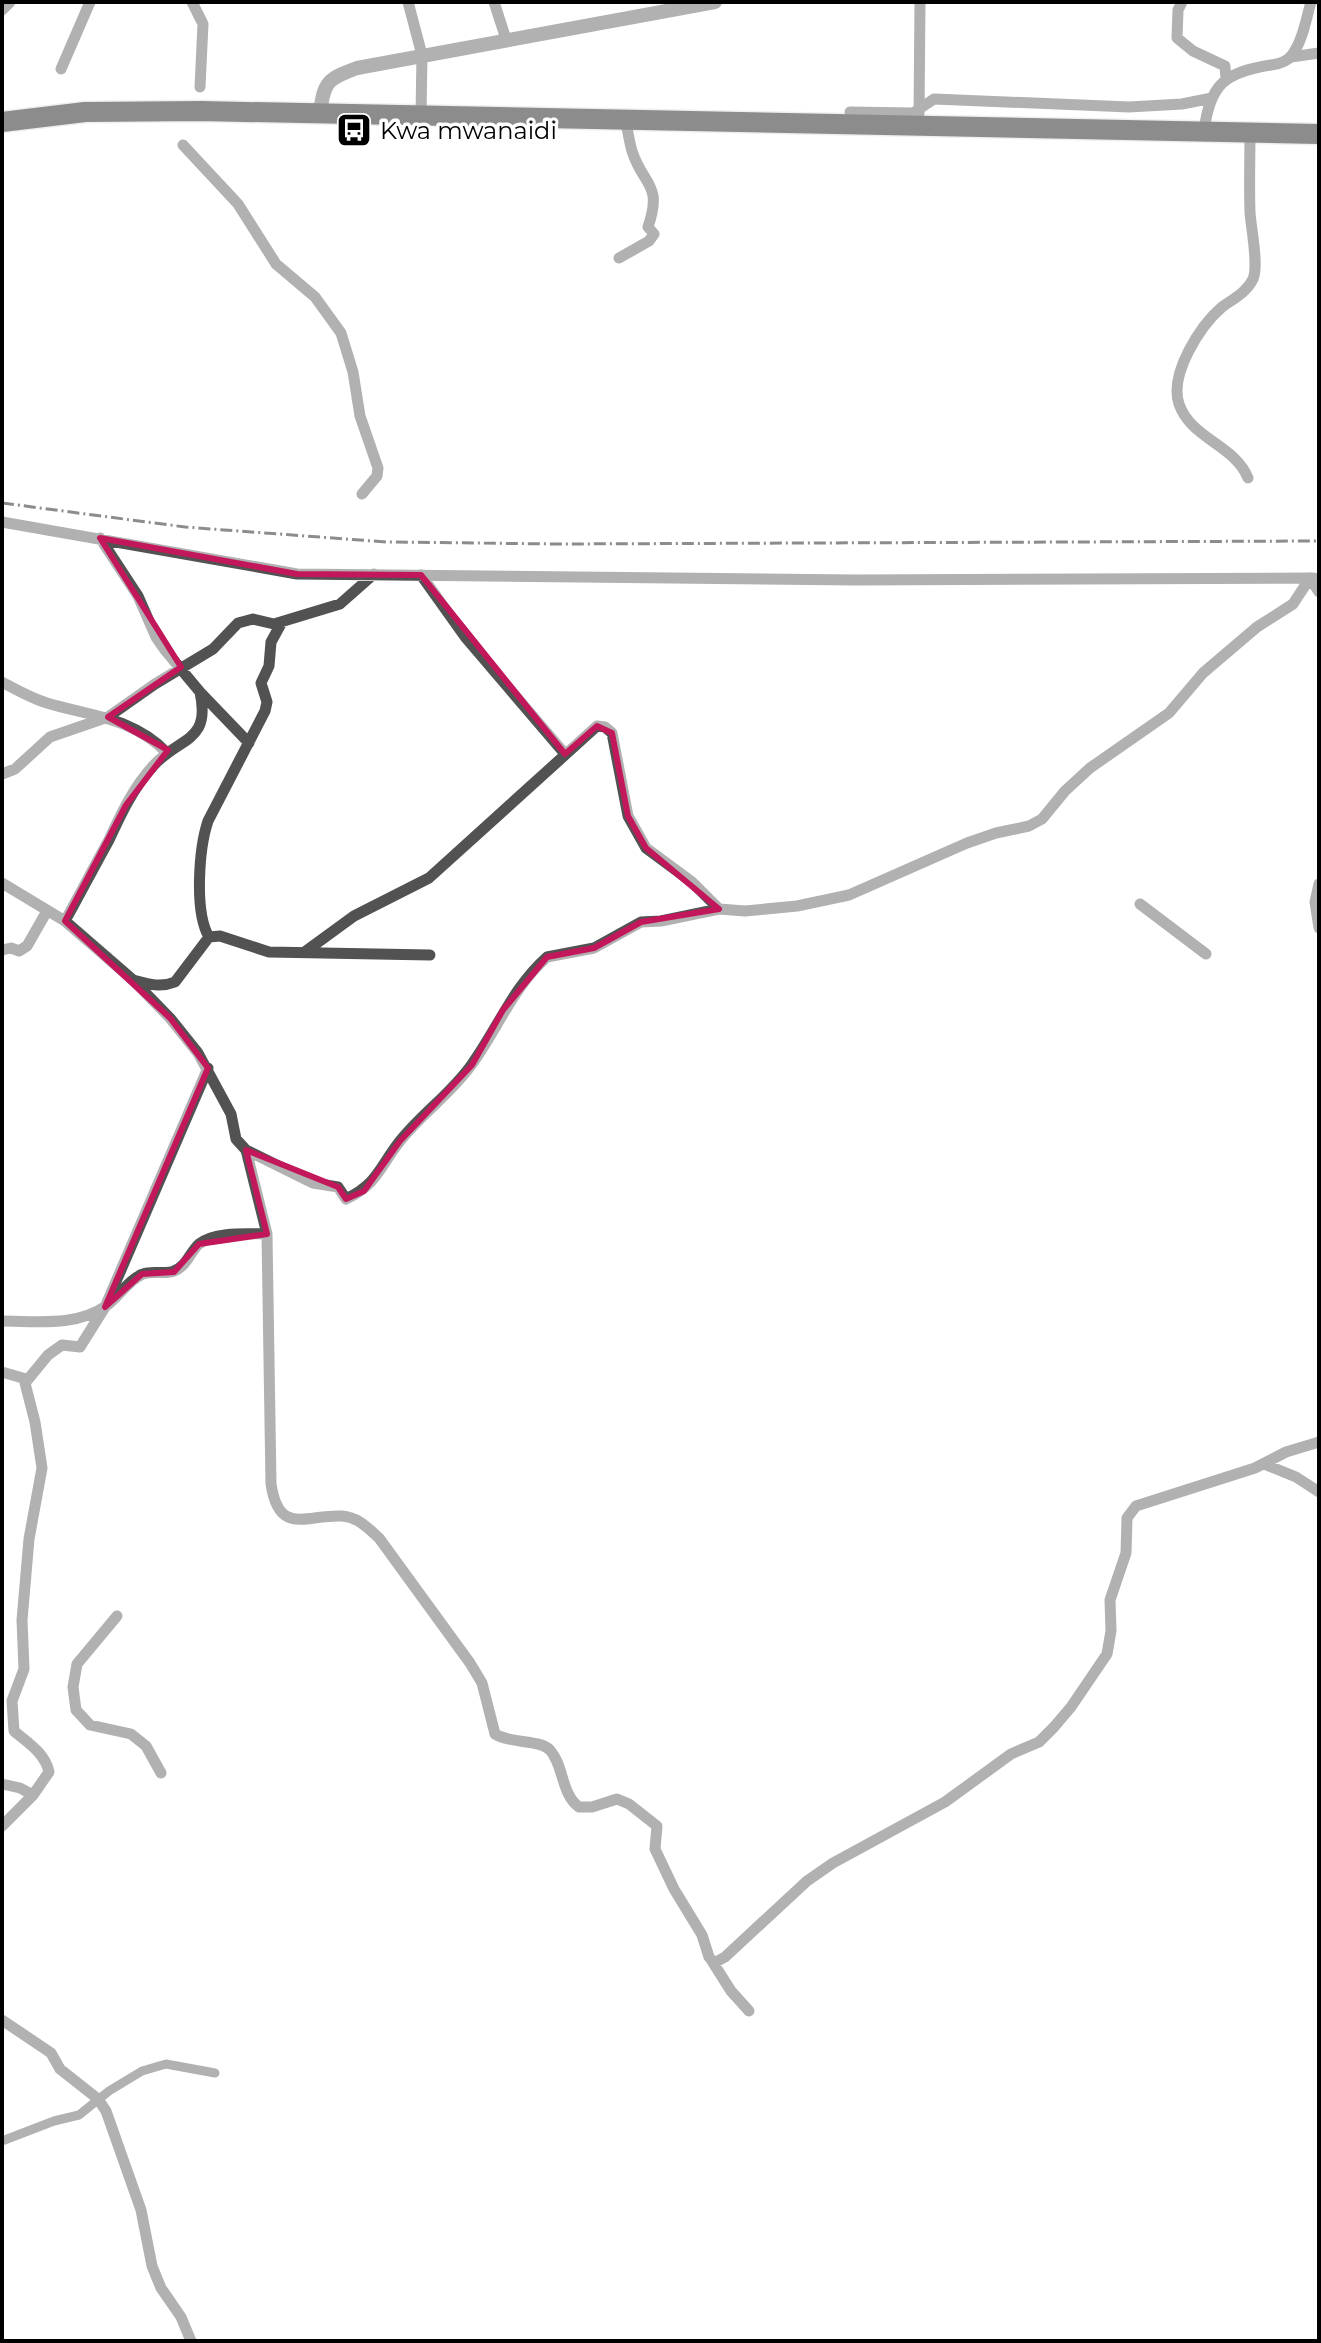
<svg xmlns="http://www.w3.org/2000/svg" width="1321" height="2343" font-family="Montserrat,sans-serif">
	<rect width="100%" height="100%" fill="#fff"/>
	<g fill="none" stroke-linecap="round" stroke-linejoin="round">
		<g stroke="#dbdbdb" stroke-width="23">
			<path id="trunk" d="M2 122 85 112 201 111 1319 134"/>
		</g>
		<path stroke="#525252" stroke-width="9" d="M2 2141 54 2121 79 2115 109 2091 142 2071 166 2064 215 2073"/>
		<path stroke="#525252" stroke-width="11" d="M192 2 203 24 200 87
			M408 2 422 55 421 115
			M494 2 506 39
			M1182 2 1178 10 1177 38 1193 51 1225 66 1226 79
			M2 10 10 2
			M1291 57 1319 53
			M61 69 90 2
			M850 112 913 113 934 99 1129 107 1182 104 1212 98
			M919 114 920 2
			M1204 131C1210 84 1225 72 1271 65 1279 64 1287 62 1292 55 1303 40 1306 19 1311 2
			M183 145 238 204 276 264 315 297 341 333 353 372 360 416 378 468 377 476 362 494
			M619 258 649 241 654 234 648 227C663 183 643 186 632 151 629 141 628 130 625 120
			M1248 478C1235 445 1191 439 1179 404 1169 374 1200 326 1222 307 1233 299 1247 292 1253 279 1259 265 1251 229 1250 212 1249 185 1250 159 1250 132
			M2 522 297 574 856 580 1314 578
			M100 538 138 596 156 637 165 650 200 692 249 743
			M421 575 466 638 565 754
			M2 682C17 690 31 698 47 703 90 716 134 718 166 752
			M2 774 15 769 50 737 108 717 155 684 213 649 238 623 253 619 274 624 340 604 374 574
			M2 883 65 921 133 980 170 1018 198 1053 231 1114 236 1139 246 1150 267 1234 271 1484C279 1537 307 1514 342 1516 358 1517 368 1528 379 1538L470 1663 482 1683 495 1734C511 1744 539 1739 550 1750 564 1766 561 1794 579 1807H592L617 1799 629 1804 657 1826 655 1849 674 1889 702 1935 709 1957 714 1963 725 1957 807 1881 833 1863 945 1802 1011 1754 1039 1742 1054 1727 1071 1707 1107 1654 1111 1631 1110 1600 1126 1553 1127 1518 1136 1506 1255 1468 1286 1452 1319 1442
			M1319 884 1315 902 1319 928
			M1140 904 1206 954
			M65 921C80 894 94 867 109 840 121 814 133 788 153 766 180 736 211 743 200 692
			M209 937C194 912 199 848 208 821L265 711 267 702 261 683 269 666 271 642 282 622
			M2 950 11 948 19 951 27 946 47 911
			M306 951 354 916 429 878 597 726 605 727 612 733 628 816 646 848 692 882 719 909
			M133 980C148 984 160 988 175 982L209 937 220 936 269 952 430 955
			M246 1150 313 1183 338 1187 346 1199C378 1184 380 1166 400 1141 422 1113 452 1093 472 1064 498 1028 513 987 547 957L594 948 641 922 661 921 719 909 745 911 797 906 849 895 967 843 996 833 1029 826 1042 819 1065 791 1090 768 1169 713 1203 673 1257 627 1293 604 1310 578 1319 592
			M2 1321C36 1321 76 1327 106 1306 118 1298 129 1279 143 1274 153 1270 165 1275 174 1271 187 1266 190 1252 199 1244 215 1231 248 1234 267 1234
			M2 1372 26 1379
			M1264 1464 1296 1477 1319 1492
			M117 1616 77 1664 73 1687 76 1710 90 1725 131 1734 146 1746 161 1773
			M2 1784 20 1788 33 1795
			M2 1826 33 1795 49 1772C45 1753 28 1743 14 1731L12 1701 24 1669 22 1620 29 1539 42 1468 35 1422 25 1383 48 1355 62 1345 80 1347 105 1307 208 1068
			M712 1961 731 1991 749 2011
			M2 2020 51 2053 60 2069 98 2099 106 2111 141 2210 152 2266 161 2288 181 2317 191 2341"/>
		<path stroke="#525252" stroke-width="14" d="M320 113C324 82 327 79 357 68L715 2"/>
		<use href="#trunk" stroke="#000" stroke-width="20"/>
		<path stroke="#000" stroke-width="3" stroke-dasharray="12 4 2 4" stroke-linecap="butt" d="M2 503 185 527 386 542 560 544 1319 541"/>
	</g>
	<path d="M0 0H1321V2343H0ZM100 538 297 574 421 575 565 754 597 726 612 733 628 816 646 848 719 909 641 922 594 948 547 957 503 1010 472 1065 400 1141 364 1191 346 1199 338 1187 246 1150 267 1234 199 1244 174 1272 142 1274 105 1307 208 1068 170 1018 65 921 126 805 168 750 108 717 181 667Z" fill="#fff" fill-opacity=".55" fill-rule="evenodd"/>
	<path fill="none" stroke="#c2185b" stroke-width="6" stroke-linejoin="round" d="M100 538 297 574 421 575 565 754 597 726 612 733 628 816 646 848 719 909 641 922 594 948 547 957 503 1010 472 1065 400 1141 364 1191 346 1199 338 1187 246 1150 267 1234 199 1244 174 1272 142 1274 105 1307 208 1068 170 1018 65 921 126 805 168 750 108 717 181 667Z"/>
	<defs>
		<g id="bus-square" transform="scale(1.8)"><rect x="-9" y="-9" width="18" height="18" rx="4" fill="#000" stroke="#fff"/><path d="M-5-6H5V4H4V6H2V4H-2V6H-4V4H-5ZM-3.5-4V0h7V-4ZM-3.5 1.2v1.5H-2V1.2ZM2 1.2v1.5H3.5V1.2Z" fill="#fff"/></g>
	</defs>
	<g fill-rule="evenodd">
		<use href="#bus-square" x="354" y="130"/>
	</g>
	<g text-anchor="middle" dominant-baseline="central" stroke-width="7" stroke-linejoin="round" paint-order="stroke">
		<g font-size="24" fill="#000" stroke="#fff" text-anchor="start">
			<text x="380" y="130">Kwa mwanaidi</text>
		</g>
	</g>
	<rect width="1321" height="2343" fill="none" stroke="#000000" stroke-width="8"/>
</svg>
